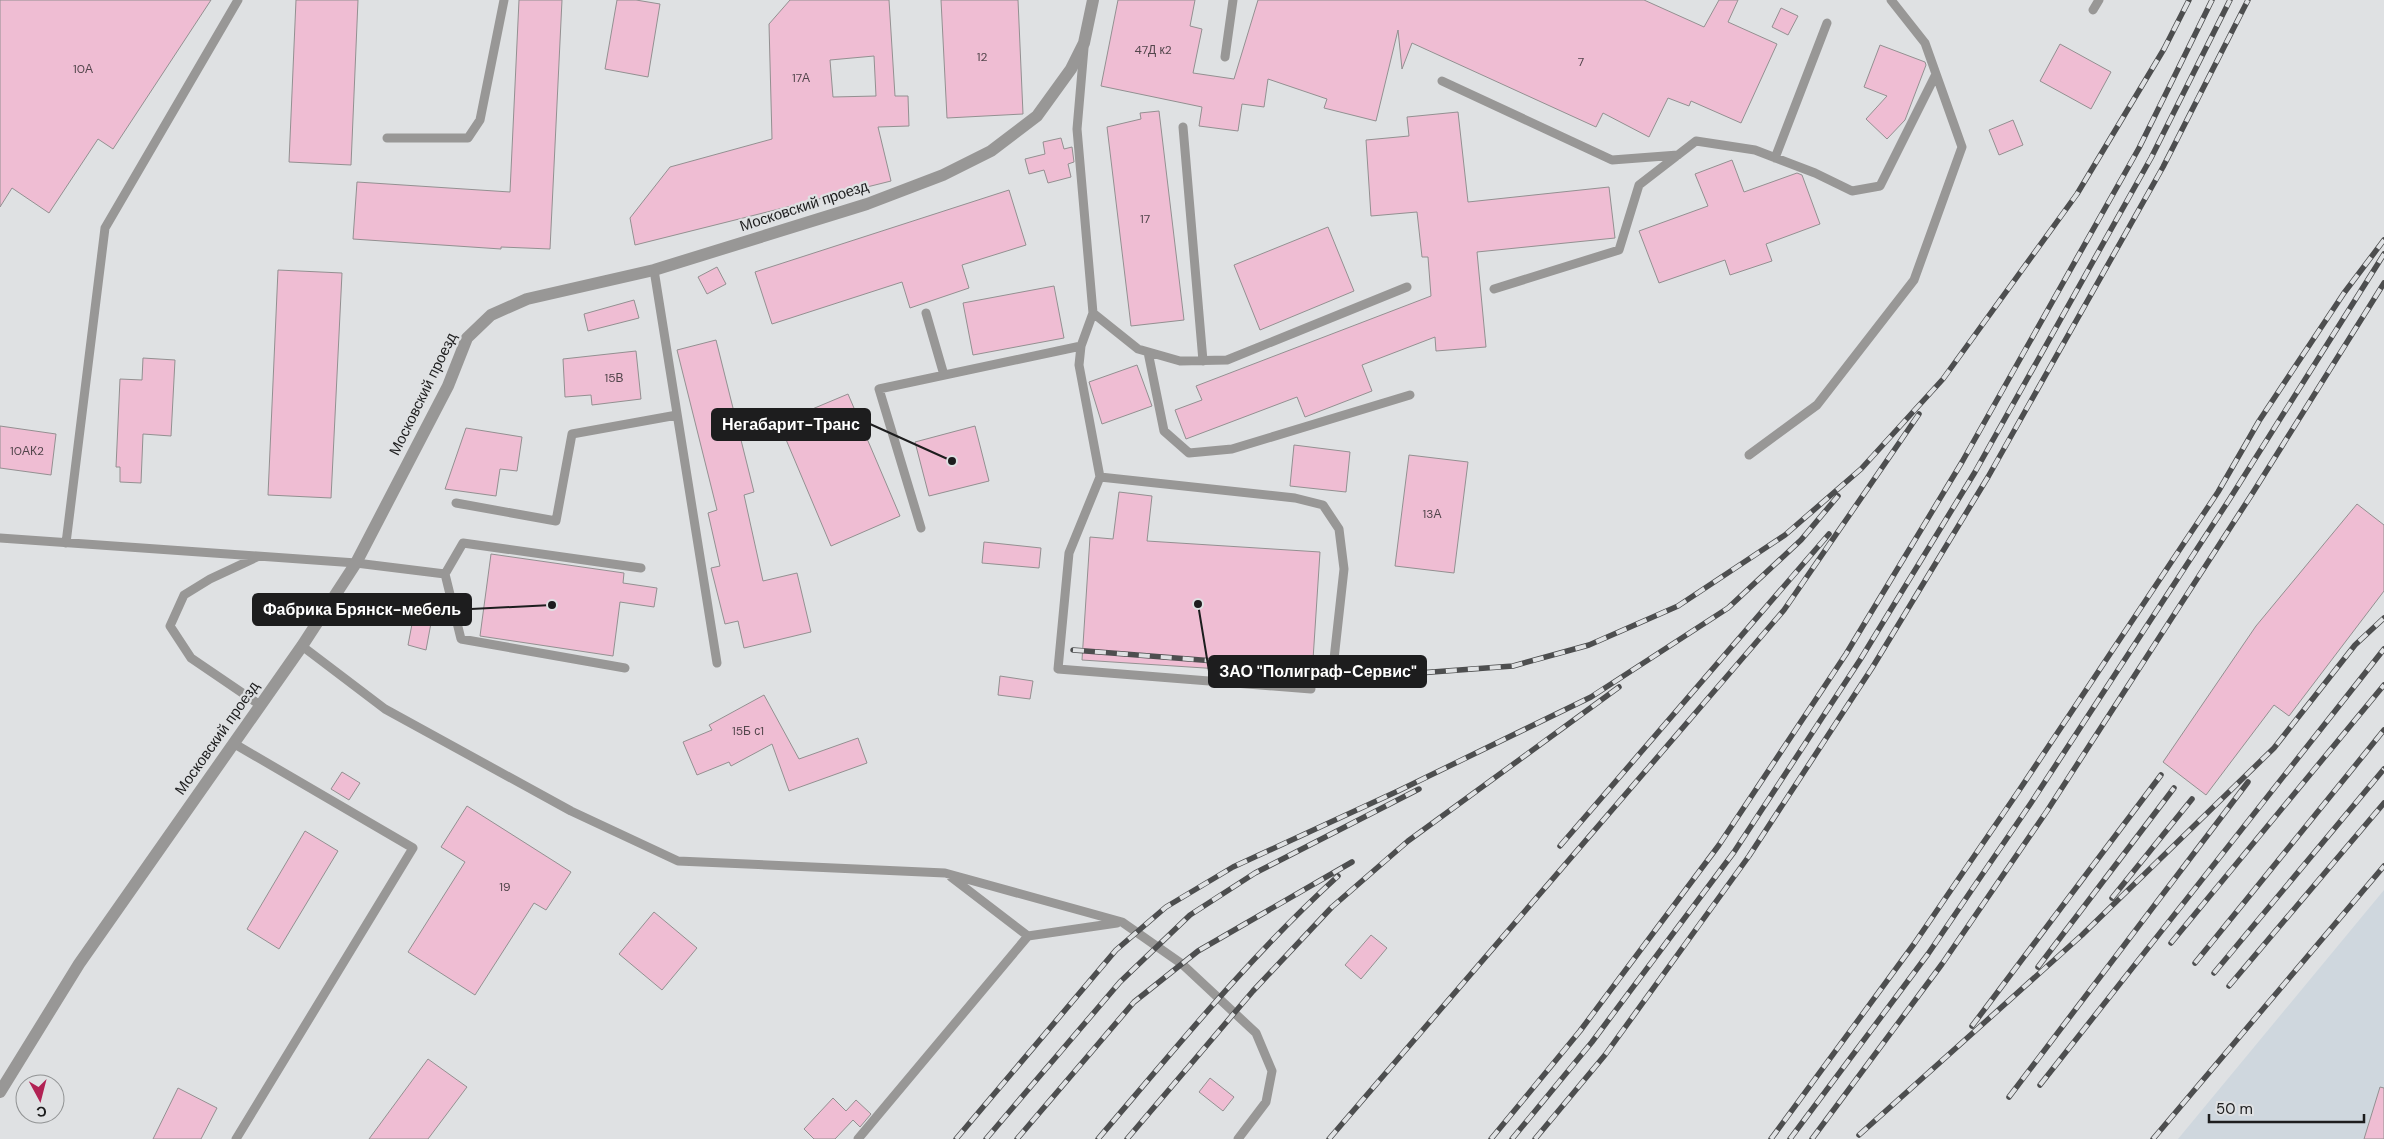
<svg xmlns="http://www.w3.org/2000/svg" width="2384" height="1139" font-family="'DM Sans',sans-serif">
	<rect width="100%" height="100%" fill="#dfe1e3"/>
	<path fill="#cfd7de" d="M2384 890V1139H2178Z"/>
	<path fill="#efbdd3" stroke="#939091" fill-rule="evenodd" d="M0 0H211L113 149 98 139 49 213 12 188 0 207Z
		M296 0H358L351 165 289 162Z
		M519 0H562L550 249 501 247V249L353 239 357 182 510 192Z
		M617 0H636L660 4 648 77 605 69Z
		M790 0H889L895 96H908L909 126 878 127 891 181 635 245 630 218 670 167 772 139 769 24ZM874 56 876 96 833 97 830 60Z
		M941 0H1018L1023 114 947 118Z
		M1118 0H1195L1190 26 1202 29 1193 73 1234 79 1258 0H1644L1704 27 1719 0H1738L1728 22 1777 44 1741 123 1691 101 1689 106 1668 98 1649 137 1603 113 1596 127 1412 43 1402 69 1398 30 1376 121 1324 108 1327 99 1268 79 1264 107 1242 104 1238 131 1199 126 1202 107 1101 86Z
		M1781 8 1798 16 1788 35 1772 27Z
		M2060 44 2111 72 2091 109 2040 81Z
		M1880 45 1925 62 1926 65 1905 120 1887 139 1866 119 1887 96 1864 87Z
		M1159 111 1184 320 1131 326 1107 127 1141 119 1140 113Z
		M1458 112 1468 202 1609 187 1615 238 1477 252 1486 347 1436 351 1435 337 1362 365 1372 391 1305 417 1297 397 1186 439 1175 410 1202 400 1196 386 1431 296 1428 257H1422L1417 212 1371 216 1366 140 1409 136 1407 117Z
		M2013 120 2023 145 1999 155 1989 130Z
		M1061 138 1064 149 1072 147 1074 162 1068 164 1071 177 1048 183 1044 170 1029 174 1025 159 1045 154 1043 142Z
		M1732 160 1744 192 1797 173 1802 175 1820 224 1766 244 1772 261 1730 275 1725 260 1659 283 1639 231 1708 206 1695 174Z
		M1009 190 1026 245 962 265 969 288 910 308 902 282 772 324 755 272Z
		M1328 227 1354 291 1260 330 1234 265Z
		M717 267 726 284 707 294 698 277Z
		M278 270 342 273 331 498 268 495Z
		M1054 286 1064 338 973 355 963 303Z
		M634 300 639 318 588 331 584 314Z
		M716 340 754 492 744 495 763 581 797 573 811 632 744 648 738 621 725 624 711 568 720 566 708 513 717 510 677 350Z
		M636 351 641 399 592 405 591 395 565 397 563 359Z
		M143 358 175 360 171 436 143 434 141 483 120 482V467H116L120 379 142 380Z
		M1137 365 1152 406 1102 424 1089 382Z
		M848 394 900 516 831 546 779 423Z
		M0 426 56 434 51 475 0 468Z
		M975 426 989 481 929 496 915 442Z
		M466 428 522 437 517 471 500 469 496 496 445 489Z
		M1294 445 1350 452 1346 492 1290 486Z
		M1409 455 1468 462 1454 573 1395 566Z
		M1119 492 1152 496 1147 541 1320 552 1312 675 1082 660 1090 537 1113 539Z
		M2357 504 2384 525V591L2289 716 2274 705 2206 795 2163 762 2256 626Z
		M984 542 1041 548 1039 568 982 563Z
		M491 554 624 573 623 583 657 588 654 607 620 602 613 656 480 636Z
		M413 619 431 623 426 650 408 645Z
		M1000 676 1033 681 1030 699 998 695Z
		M764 695 799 759 858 738 867 763 789 791 772 744 731 766 729 762 697 775 683 742 712 730 709 725Z
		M342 772 360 783 349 800 331 789Z
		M467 806 571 872 546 910 534 903 475 995 408 952 465 862 441 847Z
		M305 831 338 851 279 949 247 929Z
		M654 912 697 948 662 990 619 954Z
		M1371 935 1387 948 1361 979 1345 965Z
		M428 1059 467 1087 428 1139H369Z
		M1210 1078 1234 1097 1223 1111 1199 1092Z
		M2380 1087 2384 1088V1139H2364Z
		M178 1088 217 1108 201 1139H153Z
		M833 1098 846 1111 856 1100 871 1114 860 1127 853 1120 835 1139H814L804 1129Z"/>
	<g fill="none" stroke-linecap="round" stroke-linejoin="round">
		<path stroke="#989796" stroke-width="9" d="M2093 10 2099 0
			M1084 48 1077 129 1093 313 1081 346 1079 365 1100 477 1069 553 1058 669 1311 689
			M1225 57 1233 0
			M1442 81 1612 160 1678 155
			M1183 127 1203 361
			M387 138H468L480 120 504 0
			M1775 158 1827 23
			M654 270 717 663
			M1494 289 1619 250 1639 185 1696 141 1755 150 1815 173 1852 191 1880 186 1936 74
			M926 313 944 375
			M1093 313 1138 349 1180 361 1227 360 1407 287
			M1148 352 1164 431 1189 453 1232 449 1410 395
			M1749 455 1817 405 1914 280 1962 147 1925 43 1891 0
			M1100 477 1295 498 1323 505 1339 529 1344 569 1334 659
			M456 503 556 521 572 434 677 415
			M921 528 879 389 1081 346
			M0 538 356 563 445 574 461 639 625 668
			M66 543 105 228 238 0
			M257 557 210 579 184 595 170 626 191 658 260 705
			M445 574 463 543 641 568
			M302 646 385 709 571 811 678 861 945 873 1122 922 1182 964 1256 1033 1272 1071 1266 1102 1238 1139
			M233 743 413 848 236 1139
			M951 877 1028 936
			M858 1139 1028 936 1117 923"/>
		<path stroke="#989796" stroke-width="12" d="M0 1092 79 964 302 646 356 563 448 386 467 338 491 315 527 299 654 270 867 204 943 175 991 151 1037 116 1071 69 1084 43 1093 0"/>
		<g stroke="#4d4e4f" stroke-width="5.5">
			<path id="rail" d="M1073 650 1392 675 1513 666 1589 645 1678 606 1785 535 1861 469 1943 379 2077 194 2164 49 2189 0
				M1560 846 1829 534
				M2112 898 2192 799
				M2171 943 2384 685
				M2195 963 2384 730
				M2038 967 2174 788
				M2214 973 2384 769
				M2229 986 2384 803
				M1972 1026 2161 775
				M2040 1085 2384 649
				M2009 1097 2248 782
				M1859 1135 2082 935 2274 748 2355 645 2384 618
				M956 1139 1116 950 1166 907 1233 867 1398 791 1591 697 1728 608 1801 540 1838 496
				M986 1139 1120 982 1190 915 1255 873 1419 789
				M1017 1139 1134 1002 1198 951 1352 862
				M1098 1139C1175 1049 1250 956 1338 876
				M1127 1139 1253 991 1332 907 1408 841 1619 687
				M1329 1139 1784 610 1919 414
				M1491 1139 1580 1031 1719 845 1846 654 1962 462 2139 148 2212 0
				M1512 1139 1592 1042 1734 852 1860 660 1975 472 2151 158 2230 0
				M1535 1139 1605 1055 1749 856 1872 668 1988 477 2163 167 2248 0
				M1771 1139 1914 944 2018 792 2218 492 2259 421 2344 293 2384 240
				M1790 1139 1928 954 2031 803 2229 500 2384 254
				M1812 1139 1942 964 2047 811 2252 494 2384 283
				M2153 1139 2384 866"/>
		</g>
		<use href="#rail" stroke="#dfe1e3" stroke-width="4" stroke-dasharray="11" stroke-linecap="butt"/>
	</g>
	<g text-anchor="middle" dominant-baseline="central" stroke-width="4.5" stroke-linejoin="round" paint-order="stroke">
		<g font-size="12" fill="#52454b">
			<text x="1153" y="50">47Д к2</text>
			<text x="982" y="57">12</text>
			<text x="1581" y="62">7</text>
			<text x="83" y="69">10А</text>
			<text x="801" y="78">17А</text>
			<text x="1145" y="219">17</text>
			<text x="614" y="378">15В</text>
			<text x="27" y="451">10АК2</text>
			<text x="1432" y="514">13А</text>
			<text x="748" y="731">15Б с1</text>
			<text x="505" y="887">19</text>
		</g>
		<g font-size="15" fill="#1d1d1e" stroke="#dfe1e3">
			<text transform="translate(804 206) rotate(-18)">Московский проезд</text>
			<text transform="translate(423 394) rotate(-64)">Московский проезд</text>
			<text transform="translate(217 738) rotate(-55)">Московский проезд</text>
		</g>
	</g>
	<path fill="none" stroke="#1d1d1e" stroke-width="2" d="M952 461L870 424M552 605L471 609M1198 604L1209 671"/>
	<g fill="#1d1d1e" stroke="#dfe1e3" stroke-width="2">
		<circle cx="952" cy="461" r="5"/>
		<circle cx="552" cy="605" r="5"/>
		<circle cx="1198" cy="604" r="5"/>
	</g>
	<g fill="#1d1d1e" stroke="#1d1d1e" stroke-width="2">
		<rect x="712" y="409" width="158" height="31" rx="5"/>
		<rect x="253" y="594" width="218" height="31" rx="5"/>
		<rect x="1209" y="656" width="217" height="31" rx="5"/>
	</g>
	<g font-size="16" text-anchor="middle" font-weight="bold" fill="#fff">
		<text x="791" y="430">Негабарит-Транс</text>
		<text x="362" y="615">Фабрика Брянск-мебель</text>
		<text x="1318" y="677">ЗАО "Полиграф-Сервис"</text>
	</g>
	<g transform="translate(40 1099) rotate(173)"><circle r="24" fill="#dfe1e3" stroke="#919394"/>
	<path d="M0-4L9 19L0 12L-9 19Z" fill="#b12254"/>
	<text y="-8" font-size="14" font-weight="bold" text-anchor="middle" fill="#1d1d1e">С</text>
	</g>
	<path d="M2209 1114v8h155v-8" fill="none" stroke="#1d1d1e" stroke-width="2.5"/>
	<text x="2216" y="1114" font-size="15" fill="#1d1d1e" stroke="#dfe1e3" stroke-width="4" paint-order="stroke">50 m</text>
</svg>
